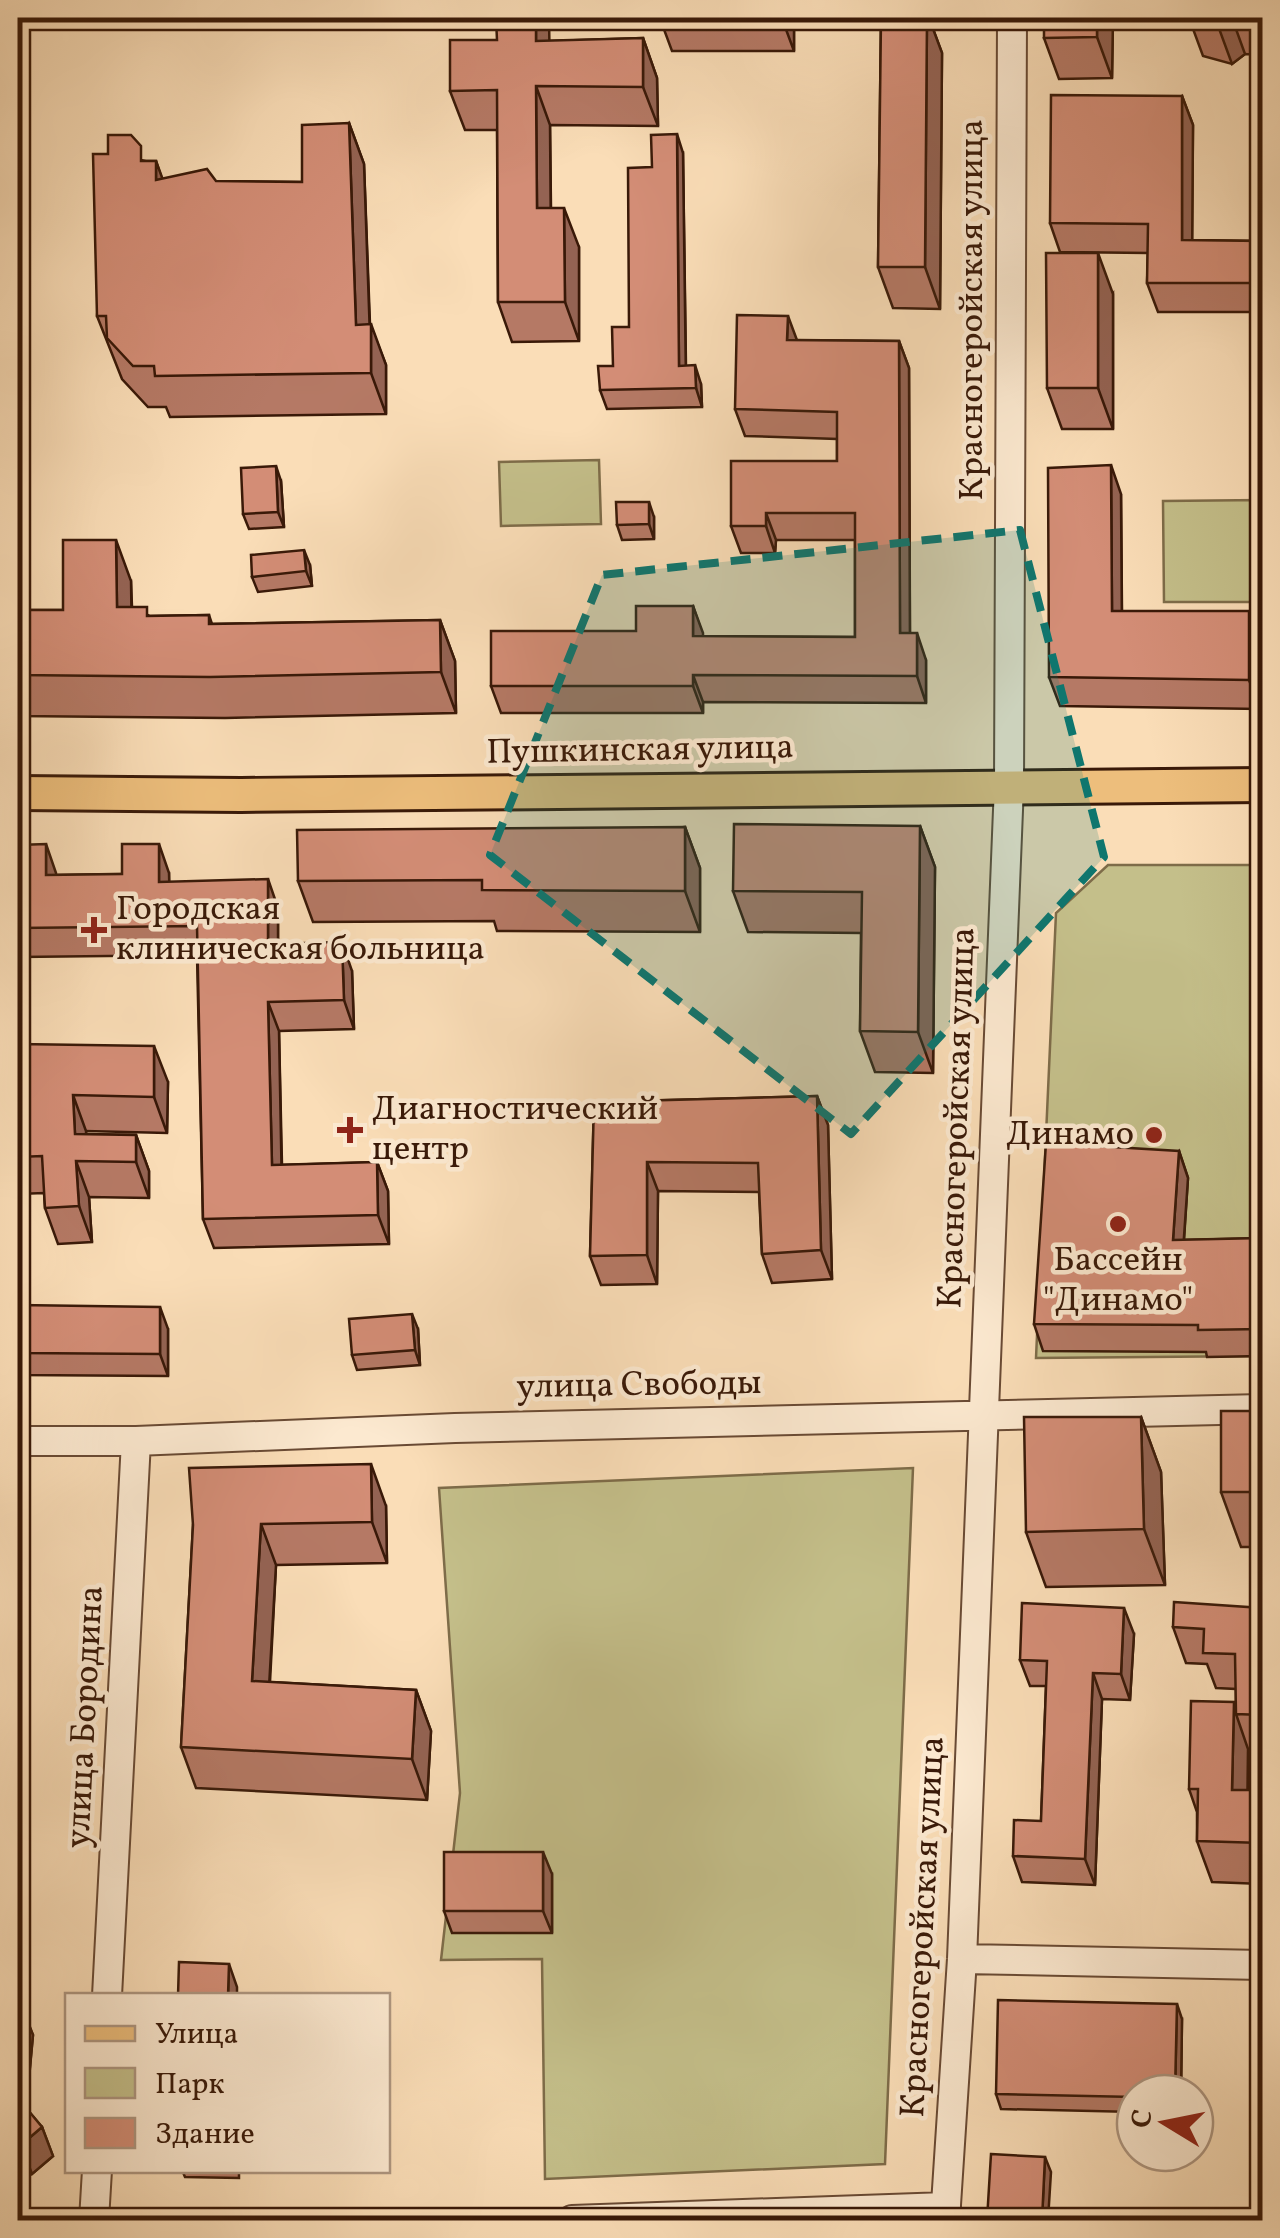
<svg xmlns="http://www.w3.org/2000/svg" width="1280" height="2238" font-family="Vollkorn,serif">
	<rect width="100%" height="100%" fill="#faddb7"/>
	<filter id="stains"><feTurbulence type="fractalNoise" baseFrequency=".002" numOctaves="4"/><feColorMatrix values="0 0 0 0 .2 0 0 0 0 .09 0 0 0 0 .02 0 0 0 .5 -.17"/></filter>
	<radialGradient id="worn" r=".72"><stop offset=".6" stop-color="#630" stop-opacity="0"/><stop offset="1" stop-color="#630" stop-opacity=".3"/></radialGradient>
	<path fill="#c4bf8a" stroke="#7e6c49" stroke-width="2.5" d="M599 460 601 524 501 526 499 462Z
		M1262 500V602H1164L1163 501Z
		M1108 865H1262V1356L1036 1358 1056 913Z
		M913 1468 885 2164 545 2179 542 1959 441 1960 460 1793 439 1488Z"/>
	<g fill="none" stroke-linecap="round" stroke-linejoin="round">
		<g stroke="#694a34" stroke-width="32">
			<path id="minor" d="M18 1441H136L455 1428 1262 1409
				M962 1959 1262 1965
				M107 1996 136 1441
				M94 2220 97 2170
				M572 2220 946 2207
				M945 2220 962 1959 1009 785 1012 18"/>
		</g>
		<g stroke="#391908" stroke-width="38">
			<path id="major" d="M18 793 241 795 1262 785"/>
		</g>
		<use href="#minor" stroke="#fce9d0" stroke-width="28"/>
		<use href="#major" stroke="#edbe7c" stroke-width="32"/>
	</g>
	<path fill="#b57965" stroke="#391908" stroke-width="2.5" d="M662 18H794V51H672L662 24Z
		M881 18H929L942 53 940 309 893 308 878 267Z
		M1113 18 1112 78 1059 79 1044 38Z
		M1189 18H1262L1259 55 1245 54 1232 64 1203 56Z
		M643 38 657 78 658 126 550 125 551 208 579 247V341L512 342 498 302 497 130H465L450 91 550 41Z
		M1182 96 1193 125 1192 240 1262 241V312H1158L1147 283 1148 253 1060 252 1050 223Z
		M349 123 364 164 370 324 386 365V414L170 417 166 407H148L122 379 97 316 108 154 146 161H156L162 179 216 181 302 182Z
		M683 153 686 366 701 384 702 407 607 409 600 390 613 366 629 327 652 167Z
		M1113 294V429H1062L1047 388Z
		M797 340 899 341 909 368 910 633 926 660V703L703 702V713H501L491 686 636 631 693 606 703 636 855 637V540H776L775 553H741L731 526 837 461V439L745 436 735 409Z
		M281 481 284 527 249 529 243 514Z
		M1121 494 1122 611 1260 640V709L1060 706 1049 677Z
		M654 517V539L622 540 617 525Z
		M310 565 312 586 258 592 252 577Z
		M131 581 132 607 150 616 209 615 212 624 440 620 455 661 456 713 225 718 18 716V610H63Z
		M920 826 935 867 933 1073 875 1072 860 1031 861 933 748 932 733 891Z
		M685 827 700 868V932L497 931 494 921 313 922 298 881Z
		M18 845 56 875 169 873V882L278 908V944L352 971 354 1029 279 1031 282 1165 377 1162 388 1191 389 1244 214 1248 203 1219 197 955 19 957 18 953Z
		M18 1044 168 1082 167 1133 86 1131V1134L136 1135 149 1171V1198L89 1197 92 1242 58 1244 45 1208 44 1193 18 1194Z
		M817 1096 828 1125 832 1279 772 1283 762 1254 759 1192 658 1191 657 1284 601 1285 590 1256 594 1102Z
		M1179 1151 1188 1178 1184 1240 1262 1238V1356L1207 1357 1206 1352 1043 1351 1034 1324Z
		M18 1305 168 1329V1376L18 1375Z
		M418 1329 420 1365 357 1370 352 1355Z
		M1262 1411V1547H1241L1221 1492Z
		M1141 1417 1161 1472 1165 1585 1046 1587 1026 1532Z
		M386 1506 387 1563 276 1565 270 1682 416 1690 431 1731 427 1800 196 1788 181 1747 193 1525Z
		M1262 1608V1750L1248 1749V1790H1262V1884L1212 1882 1197 1841V1812L1189 1789 1236 1708V1689L1216 1688 1207 1664 1186 1663 1173 1627Z
		M1134 1634 1130 1700 1102 1699 1095 1885 1022 1882 1013 1856 1041 1821 1046 1686H1030L1020 1660Z
		M552 1874V1933H452L444 1911Z
		M18 2001 33 2035 26 2108 42 2127 53 2156 32 2174 27 2168H18Z
		M1182 2019 1181 2093H1135V2112L1001 2109 996 2094Z
		M182 2170H239V2178L185 2177Z"/>
	<path fill="#946353" stroke="#391908" stroke-width="2.5" d="M536 18H549L550 80 536 41Z
		M784 18H794V51L784 24Z
		M927 18H929L942 53 940 309 925 267Z
		M1097 18H1113L1112 78 1097 37Z
		M1224 18H1232L1245 54 1232 64 1217 23Z
		M1246 18H1262V52L1259 55Z
		M643 38 657 78 658 126 643 87Z
		M536 86 550 125 551 247 537 208Z
		M1182 96 1193 125 1192 269 1182 240Z
		M349 123 364 164 371 366 356 325Z
		M677 134 683 153 686 384 679 366Z
		M156 161 171 202 156 180Z
		M564 208 579 247V341L565 302Z
		M1098 253 1113 294V429L1098 388Z
		M788 316 798 343 787 340Z
		M371 324 386 365V414L371 373Z
		M899 341 909 368 910 660 900 633Z
		M695 365 701 384 702 407 696 388Z
		M1111 465 1121 494 1122 640 1112 611Z
		M276 466 281 481 284 527 278 512Z
		M649 502 654 517V539L649 524Z
		M766 513 776 540 775 553 766 526Z
		M116 540 131 581 132 648 117 607Z
		M304 550 310 565 312 586 306 571Z
		M693 606 703 633V663L693 636Z
		M1249 611 1260 640V709L1249 680Z
		M440 620 455 661 456 713 441 672Z
		M917 633 926 660V703L917 676Z
		M693 675 703 702V713L693 686Z
		M920 826 935 867 933 1073 918 1032Z
		M685 827 700 868V932L685 891Z
		M46 844 56 873 57 904 46 875Z
		M159 844 169 873 170 911 159 882Z
		M268 879 278 908V973L268 944Z
		M342 942 352 971 354 1029 344 1000Z
		M268 1002 279 1031 282 1194 272 1165Z
		M154 1046 168 1082 167 1133 154 1097Z
		M73 1095 86 1131 87 1161 75 1134Z
		M817 1096 828 1125 832 1279 821 1250Z
		M136 1135 149 1171V1198L136 1162Z
		M1179 1151 1188 1178 1182 1266 1173 1240Z
		M76 1161 89 1197 92 1242 79 1206Z
		M377 1162 388 1191 389 1244 378 1215Z
		M647 1162 658 1191 657 1284 647 1255Z
		M160 1307 168 1329V1376L160 1354Z
		M412 1314 418 1329 420 1365 415 1350Z
		M1141 1417 1161 1472 1165 1585 1144 1529Z
		M371 1464 386 1506 387 1563 372 1522Z
		M261 1524 276 1565 267 1722 252 1681Z
		M18 1571 24 1588 18 1706Z
		M1124 1608 1134 1634 1130 1700 1121 1674Z
		M1093 1673 1102 1699 1095 1885 1085 1859Z
		M416 1690 431 1731 427 1800 412 1759Z
		M1234 1702 1238 1714H1236L1248 1749 1247 1831 1232 1790Z
		M543 1852 552 1874V1933L543 1911Z
		M229 1964 237 1987V1996H228Z
		M1177 2004 1182 2019 1181 2093H1175Z
		M22 2006 33 2035 25 2123 18 2103V2060Z
		M42 2127 53 2156 32 2174 21 2145Z
		M1045 2157 1051 2172 1048 2220H1042Z"/>
	<path fill="#d38d76" stroke="#391908" stroke-width="2.5" d="M496 18H536V41L643 38V87L536 86 537 208H564L565 302H498L497 90 450 91V40H497Z
		M662 18H784V24H662Z
		M881 18H927L925 267H878Z
		M1044 18H1097V37L1044 38Z
		M1198 18H1224L1217 23Z
		M1051 95 1182 96V240L1262 241V283H1147L1148 224 1050 223Z
		M349 123 356 325 371 324V373L155 376 154 366H133L107 338 106 316H97L93 154H108V135H131L141 146V161H156V180L207 169 216 181 302 182V125Z
		M677 134 679 366 695 365 696 388 600 390 598 366H613L612 327H629L628 168 652 167 651 135Z
		M1046 253H1098V388H1047Z
		M737 315 788 316 787 340 899 341 900 633H917V676L693 675V686H491V631H636V606H693V636L855 637V513H766V526H731V461H837V412L735 409Z
		M1111 465 1112 611H1249V680L1049 677 1048 468Z
		M276 466 278 512 243 514 241 468Z
		M616 502H649V524L617 525Z
		M63 540H116L117 607H147V616L209 615V624L440 620 441 672 210 677 18 675V610H63Z
		M304 550 306 571 252 577 251 555Z
		M734 824 920 826 918 1032 860 1031 862 892 733 891Z
		M685 827V891L482 890V880L298 881 297 830Z
		M46 844V875L122 874V844H159V882L268 879V944L342 942 344 1000 268 1002 272 1165 377 1162 378 1215 203 1219 197 926 18 928V845Z
		M18 1044 154 1046V1097L73 1095 75 1134 136 1135V1162L76 1161 79 1206 45 1208 42 1156 18 1157Z
		M817 1096 821 1250 762 1254 758 1163 647 1162V1255L590 1256 594 1102Z
		M1046 1143 1179 1151 1173 1240 1262 1238V1329L1198 1330V1325L1034 1324Z
		M18 1305 160 1307V1354L18 1353Z
		M412 1314 415 1350 352 1355 349 1319Z
		M1221 1411H1262V1492H1221Z
		M1024 1417H1141L1144 1529 1026 1532Z
		M371 1464 372 1522 261 1524 252 1681 416 1690 412 1759 181 1747 193 1525 189 1468Z
		M1174 1602 1262 1608V1715L1236 1714 1235 1654 1203 1653 1204 1629 1173 1627Z
		M1022 1603 1124 1608 1121 1674 1093 1673 1085 1859 1013 1856 1014 1820 1041 1821 1047 1661 1020 1660Z
		M1191 1701 1234 1702 1232 1790H1262V1843L1197 1841 1198 1789H1189Z
		M444 1852H543V1911H444Z
		M179 1962 229 1964 228 1996H178Z
		M998 2000 1177 2004 1175 2093H1135V2097L996 2094Z
		M18 2001 22 2006 18 2060Z
		M18 2098 42 2127 21 2145 18 2141Z
		M991 2154 1045 2157 1042 2220H987Z"/>
	<path fill="#0f766e" fill-opacity="0.2" stroke="#0f766e" stroke-width="8" stroke-dasharray="20 12" stroke-linejoin="round" d="M1020 530 1104 857 851 1134 490 855 602 575Z"/>
	<g fill="#8f2418" stroke="#fce9d0" stroke-width="4">
		<path d="M89 915h10v10h10v10h-10v10h-10v-10h-10v-10h10z"/>
		<path d="M345 1115h10v10h10v10h-10v10h-10v-10h-10v-10h10z"/>
		<circle cx="1154" cy="1135" r="10"/>
		<circle cx="1118" cy="1224" r="10"/>
	</g>
	<g text-anchor="middle" dominant-baseline="central" stroke-width="9" stroke-linejoin="round" paint-order="stroke">
		<g font-size="35" fill="#391908" stroke="#fce9d0">
			<text transform="translate(973 310) rotate(-90)">Красногеройская улица</text>
			<text transform="translate(640 751) rotate(-1)">Пушкинская улица</text>
			<text transform="translate(958 1118) rotate(-88)">Красногеройская улица</text>
			<text transform="translate(639 1386) rotate(-1)">улица Свободы</text>
			<text transform="translate(86 1717) rotate(-87)">улица Бородина</text>
			<text transform="translate(924 1927) rotate(-87)">Красногеройская улица</text>
		</g>
		<g font-size="35" fill="#391908" stroke="#fce9d0" text-anchor="start">
			<text x="116" y="910">Городская<tspan x="116" dy="40">клиническая больница</tspan></text>
			<text x="372" y="1110">Диагностический<tspan x="372" dy="40">центр</tspan></text>
			<text x="1134" y="1135" text-anchor="end">Динамо</text>
			<text x="1118" y="1261" text-anchor="middle">Бассейн<tspan x="1118" dy="40">"Динамо"</tspan></text>
		</g>
	</g>
	<rect width="1280" height="2238" fill="none" stroke="#faddb7" stroke-width="60"/>
	<rect x="20" y="20" width="1240" height="2198" fill="none" stroke="#391908" stroke-width="5"/>
	<rect x="30" y="30" width="1220" height="2178" fill="none" stroke="#391908" stroke-width="2.5"/>
	<rect x="65" y="1993" width="325" height="180" fill="#fce9d0" stroke="#ae9680" stroke-width="2.5"/>
	<rect x="85" y="2026" width="50" height="15" fill="#edbe7c" stroke="#ae9680" stroke-width="2.5"/>
	<text x="155" y="2043" font-size="30" fill="#391908">Улица</text>
	<rect x="85" y="2068" width="50" height="30" fill="#c4bf8a" stroke="#ae9680" stroke-width="2.5"/>
	<text x="155" y="2093" font-size="30" fill="#391908">Парк</text>
	<rect x="85" y="2118" width="50" height="30" fill="#d38d76" stroke="#ae9680" stroke-width="2.5"/>
	<text x="155" y="2143" font-size="30" fill="#391908">Здание</text>
	<g transform="translate(1165 2123) rotate(280)"><circle r="48" fill="#fce9d0" stroke="#ae9680" stroke-width="2.5"/>
	<path d="M0-8L18 38L0 25L-18 38Z" fill="#8f2418"/>
	<text y="-15" font-size="28" font-weight="bold" text-anchor="middle" fill="#391908">С</text>
	</g>
	<rect width="100%" height="100%" filter="url(#stains)"/>
	<rect width="100%" height="100%" fill="url(#worn)"/>
</svg>
